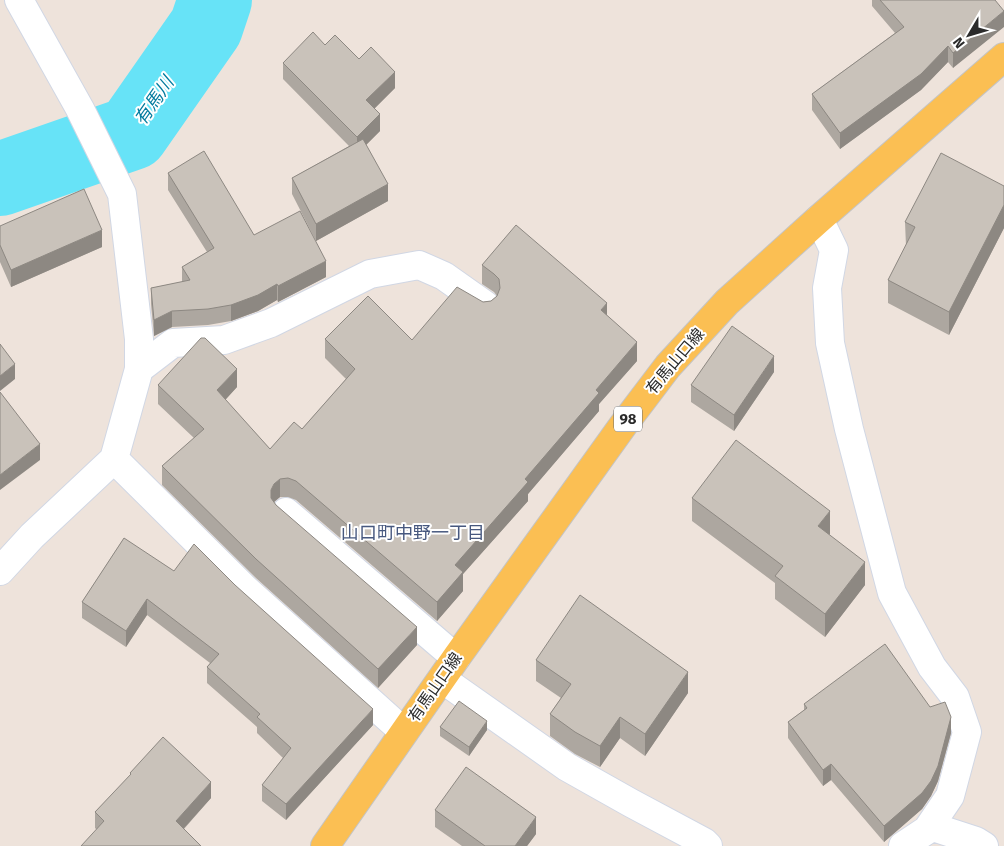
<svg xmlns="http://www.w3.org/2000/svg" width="1004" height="846" font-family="'Fira Sans','Noto Sans JP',sans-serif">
	<rect width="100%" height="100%" fill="#eee3db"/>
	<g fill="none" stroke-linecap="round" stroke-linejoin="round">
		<path stroke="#67e3f7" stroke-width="74" d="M0 179 132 133 206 27 215 0"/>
		<g stroke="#d1d7e4" stroke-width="30">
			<path id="street" d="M819 219 834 250 827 288 830 343 849 429 892 593 932 667 955 697 967 732 950 796 927 830 903 846
				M139 369 173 343 224 340 271 323 370 274 419 265 444 276 485 305
				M114 459 245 589 404 732
				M286 512 456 658
				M0 571 32 536 114 459 139 369V339L122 194 80 109 19 0
				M442 679 567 767 631 803 704 842 708 846
				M930 826 976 841 984 846"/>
		</g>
		<g stroke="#c4c4c4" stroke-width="30">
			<path id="primary" d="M325 846 456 658 624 424 668 366 727 302 819 219 1004 57"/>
		</g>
		<use href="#street" stroke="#fff" stroke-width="28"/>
		<use href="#primary" stroke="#fbbf53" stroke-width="28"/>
	</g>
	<path fill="#ada7a0" d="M872 0H995L953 68 948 62 921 90 840 149 812 110V94L895 33 872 6Z
		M325 45 359 59 395 88 374 109 380 131 366 145 388 201 316 241 292 194V178L349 146 283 79V63Z
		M168 173 254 235 326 277 278 302 277 300 258 311 231 321 208 325 172 327 154 336 151 304V288L182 282V267L207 252 168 190Z
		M1004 186V228L949 335 888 303V280L906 246 905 222Z
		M0 226 102 247 11 287 0 262Z
		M482 265 607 316 637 361 599 404V411L528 494V501L463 574V591L437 621 296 500 288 497H280L274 502 276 505 417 645 378 688 256 578 162 485V466L194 438 158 404V385L237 387 225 400 270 449 302 429 346 379 325 358V339L412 340 483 302 491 301 497 296 494 292 482 284Z
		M774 372 734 431 691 402V385Z
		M692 498 830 534 829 535 865 585 825 637 775 599V583L692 521Z
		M124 538 373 725 286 820 262 801V785L283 758 257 733V727L207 683V667L210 663 147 615 126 647 82 618V602Z
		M536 660 688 693 645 756 620 738 600 767 575 754 550 736V714L561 698 536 681Z
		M804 704 930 707 951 733 938 781 931 796 922 809 884 842 831 780 823 786 788 738V722L804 710Z
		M440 727 487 730 469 756 440 736Z
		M130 773 211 798 184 829 97 830 95 828V812L130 776Z
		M435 810 536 834 527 846H462L435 827Z"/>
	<path fill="#8d8882" d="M1004 11V27L953 68V53Z
		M948 46V62L921 90 840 149V133Z
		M395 72V88L366 117V100Z
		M380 114V131L357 154V137Z
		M388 184V201L316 241V224Z
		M1004 205V228L949 335V312Z
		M102 230V247L11 287V270Z
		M326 261V277L278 302V286Z
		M277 284V300L258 311 231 321V305Z
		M607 303V322L601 310Z
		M172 311V327L154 336V320Z
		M637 342V361L599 404V411L528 494V501L463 574V591L437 621V602L455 565 525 479 596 390Z
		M774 356V372L734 431V415Z
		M15 364V379L0 391V376Z
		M237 369V387L217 409V390Z
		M40 444V460L0 490V475Z
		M280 479V497L274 502 271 509V490L274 484Z
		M830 511V534L818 549V526Z
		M865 562V585L825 637V614Z
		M147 599V615L126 647V631Z
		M417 627V645L378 688V669Z
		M688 672V693L645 756V734Z
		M373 709V725L286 820V804Z
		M620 717V738L600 767V746Z
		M951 717V733L938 781 931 796 922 809 884 842V826Z
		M487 721V730L469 756V747Z
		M831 764V780L823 786V770Z
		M211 782V798L176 837V821Z
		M536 817V834L527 846H515Z"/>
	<path fill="#c9c2ba" stroke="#8d8882" d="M880 0H995L1004 11 953 53 948 46 921 74 840 133 812 94 904 27Z
		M313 32 325 45 335 35 359 59 371 47 395 72 366 100 380 114 357 137 283 63Z
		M363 139 388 184 316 224 292 178Z
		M204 151 254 235 300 211 326 261 278 286 277 284 258 295 231 305 208 309 172 311 154 320 151 288 190 280 182 267 214 248 168 173Z
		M941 153 1004 186V205L949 312 888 280 915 227 905 222Z
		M84 189 102 230 11 270 0 245V226Z
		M516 225 607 303 601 310 637 342 596 390 599 393 525 479 528 482 455 565 463 572 437 602 296 481 288 478 280 479 274 484 271 490V498L276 505 417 627 378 669 256 559 162 466 204 429 158 385 201 338H205L237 369 217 390 270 449 294 422 302 429 355 369 325 339 368 296 412 340 457 287 483 302 491 301 497 296 500 288 499 279 494 274 482 265Z
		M732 326 774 356 734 415 691 385Z
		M0 344 15 364 0 376Z
		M0 392 40 444 0 475Z
		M736 440 830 511 818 526 865 562 825 614 775 576 783 566 692 498Z
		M124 538 174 571 194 544 235 585 373 709 286 804 262 785 291 748 257 717 260 714 207 667 219 654 147 599 126 631 82 602Z
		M580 595 688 672 645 734 620 717 600 746 575 732 550 714 571 684 536 660Z
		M885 644 930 707 945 702 951 717 938 766 931 781 922 793 884 826 831 764 823 770 788 722 807 708 804 704Z
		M459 701 487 721 469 747 440 727Z
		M163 737 211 782 176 821 201 846H81L104 821 95 812 131 774 130 773Z
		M466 767 536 817 515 846H485L435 810Z"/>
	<g text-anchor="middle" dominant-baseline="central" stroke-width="4" stroke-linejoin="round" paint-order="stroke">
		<rect fill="#fff" stroke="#6b6b6b" stroke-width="1" x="614" y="406.5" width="28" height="25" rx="4"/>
		<g font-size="15" font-weight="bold" fill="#2b2b2b">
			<text x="628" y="419">98</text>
		</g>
		<g font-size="16" fill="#2b2b2b" stroke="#fff">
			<text transform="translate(675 361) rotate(-50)">有馬山口線</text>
			<text transform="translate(435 687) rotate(-55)">有馬山口線</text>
		</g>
		<g font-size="18" font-style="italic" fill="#047c9f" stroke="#fff">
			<text transform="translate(154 101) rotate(-55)">有馬川</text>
		</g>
		<g font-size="18" fill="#47587f" stroke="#fff">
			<text x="413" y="533">山口町中野一丁目</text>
		</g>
	</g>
	<g transform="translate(969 35) rotate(232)" stroke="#ffffff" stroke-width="4" paint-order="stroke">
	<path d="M0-4L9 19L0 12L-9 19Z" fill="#2b2b2b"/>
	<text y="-8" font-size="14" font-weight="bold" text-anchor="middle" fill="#2b2b2b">N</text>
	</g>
</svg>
